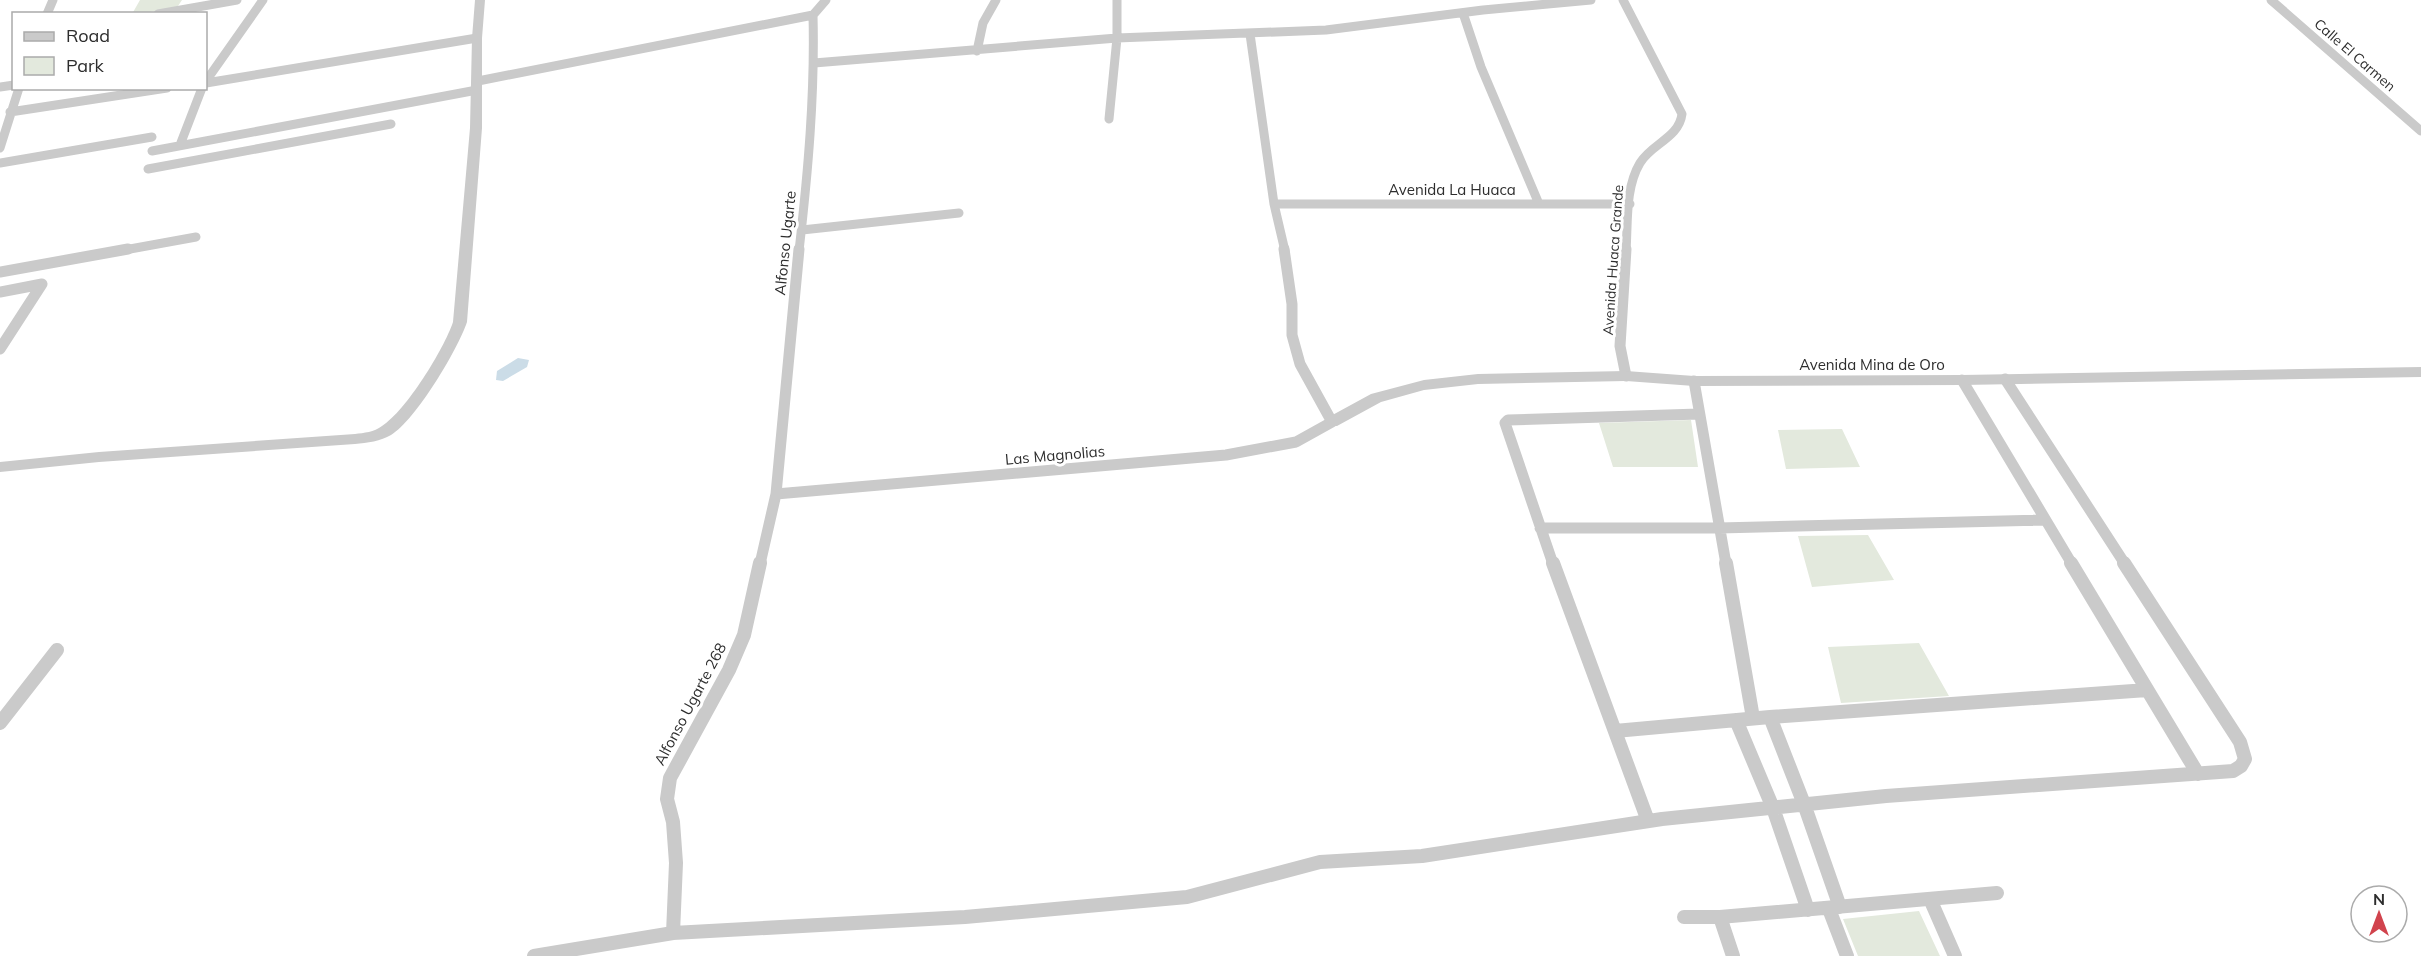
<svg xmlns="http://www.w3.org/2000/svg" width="2421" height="956" font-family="Mulish,sans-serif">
	<rect width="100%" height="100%" fill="#fff"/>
	<path fill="#e3e9dd" d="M140 0H182L176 9 132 14Z
		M1691 420 1698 467H1613L1599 423Z
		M1842 429 1860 467 1786 469 1778 430Z
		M1868 535 1894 580 1812 587 1798 536Z
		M1919 643 1949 696 1841 703 1828 647Z
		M1919 911 1940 956H1858L1843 919Z"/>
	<path fill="#cbdce7" d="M518 358 529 360 527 367 503 381 496 380 497 371Z"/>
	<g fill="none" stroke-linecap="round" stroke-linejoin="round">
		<path stroke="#cacaca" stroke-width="9" d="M1623 0 1682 114C1679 138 1651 144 1640 163 1625 188 1628 222 1626 251
			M2271 0 2421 131
			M1463 13 1481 67 1539 204
			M47 14 53 0
			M158 14 237 0
			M1250 34 1274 204 1285 251
			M977 51 983 23 996 0
			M814 63 1117 38 1326 30 1483 10 1591 0
			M206 81 263 0
			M478 81 813 15
			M206 83 477 38
			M0 87 14 85
			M10 112 167 88
			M1109 119 1117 38V0
			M180 145 202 88
			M0 148 19 88
			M152 151 477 90
			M0 163 152 137
			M148 169 391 124
			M1274 204H1630
			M802 230 959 213
			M119 251 196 237
			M799 251C808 172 815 94 813 15L826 0"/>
		<path stroke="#cacaca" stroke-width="11" d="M0 272 128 249
			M0 292 42 284 0 349
			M1626 376 1620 346 1626 249
			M2005 379 2125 564
			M1962 380 2072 564
			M1694 381 1726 564
			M776 494 1226 455 1296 442 1332 422 1300 364 1292 335V304L1284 249
			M1540 528H1719L2044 520
			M760 564 776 494 799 249
			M1553 564 1505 423 1508 420 1699 414"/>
		<path stroke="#cacaca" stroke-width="14" d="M1553 563 1648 821
			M1726 563 1753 718
			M2071 563 2198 774
			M1770 717 1804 804 1840 907
			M1736 720 1773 808 1808 910
			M0 723 57 650
			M1615 731 1770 717 2147 690
			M1930 899 1955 956
			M1829 909 1847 956
			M1684 917H1720L1997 893
			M1720 917 1733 956
			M673 933 676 863 673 822 667 799 670 778 729 670 744 635 760 563
			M534 956 673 933 965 917 1187 897 1320 862 1422 856 1662 819 1886 796 2233 771 2241 766 2245 759 2240 742 2124 563"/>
		<path fill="#cacaca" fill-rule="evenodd" d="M475 0H485L482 38V128L467 322C458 349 416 420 391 435 381 441 367 443 355 444L99 462 0 472V462L99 452 355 434C364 433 374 432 382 426 406 411 444 349 453 322L470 128 472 38Z
			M2421 367V377L1962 385 1694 386 1626 381 1478 384 1424 390 1381 402 1337 426H1327L1325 422 1327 418 1371 394 1424 380 1478 374 1626 371 1694 376 1962 375Z"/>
	</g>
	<g text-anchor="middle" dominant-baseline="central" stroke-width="6" stroke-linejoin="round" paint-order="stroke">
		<g font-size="14" fill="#2d2d2d" stroke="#fff">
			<text transform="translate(2355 55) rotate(41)">Calle El Carmen</text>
			<text transform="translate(1613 260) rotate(-86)">Avenida Huaca Grande</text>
		</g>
		<g font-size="15" fill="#2d2d2d" stroke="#fff">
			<text x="1452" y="189">Avenida La Huaca</text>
			<text transform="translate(785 243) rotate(-84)">Alfonso Ugarte</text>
			<text x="1872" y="364">Avenida Mina de Oro</text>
			<text transform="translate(1055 455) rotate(-5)">Las Magnolias</text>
			<text transform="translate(690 704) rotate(-62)">Alfonso Ugarte 268</text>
		</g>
	</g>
	<rect x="12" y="12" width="195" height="78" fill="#ffffff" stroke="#ababab" stroke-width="1.5"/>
	<rect x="24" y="32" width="30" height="9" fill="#cacaca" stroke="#ababab" stroke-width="1.5"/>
	<text x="66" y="42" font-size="18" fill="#2d2d2d">Road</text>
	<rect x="24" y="57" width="30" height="18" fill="#e3e9dd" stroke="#ababab" stroke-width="1.5"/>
	<text x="66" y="72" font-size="18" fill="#2d2d2d">Park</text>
	<g transform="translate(2379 914)"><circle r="28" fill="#ffffff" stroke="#ababab" stroke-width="1.5"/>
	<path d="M0-4.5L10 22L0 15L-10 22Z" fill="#d1434d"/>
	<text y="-9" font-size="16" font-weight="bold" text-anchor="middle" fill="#2d2d2d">N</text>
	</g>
</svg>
